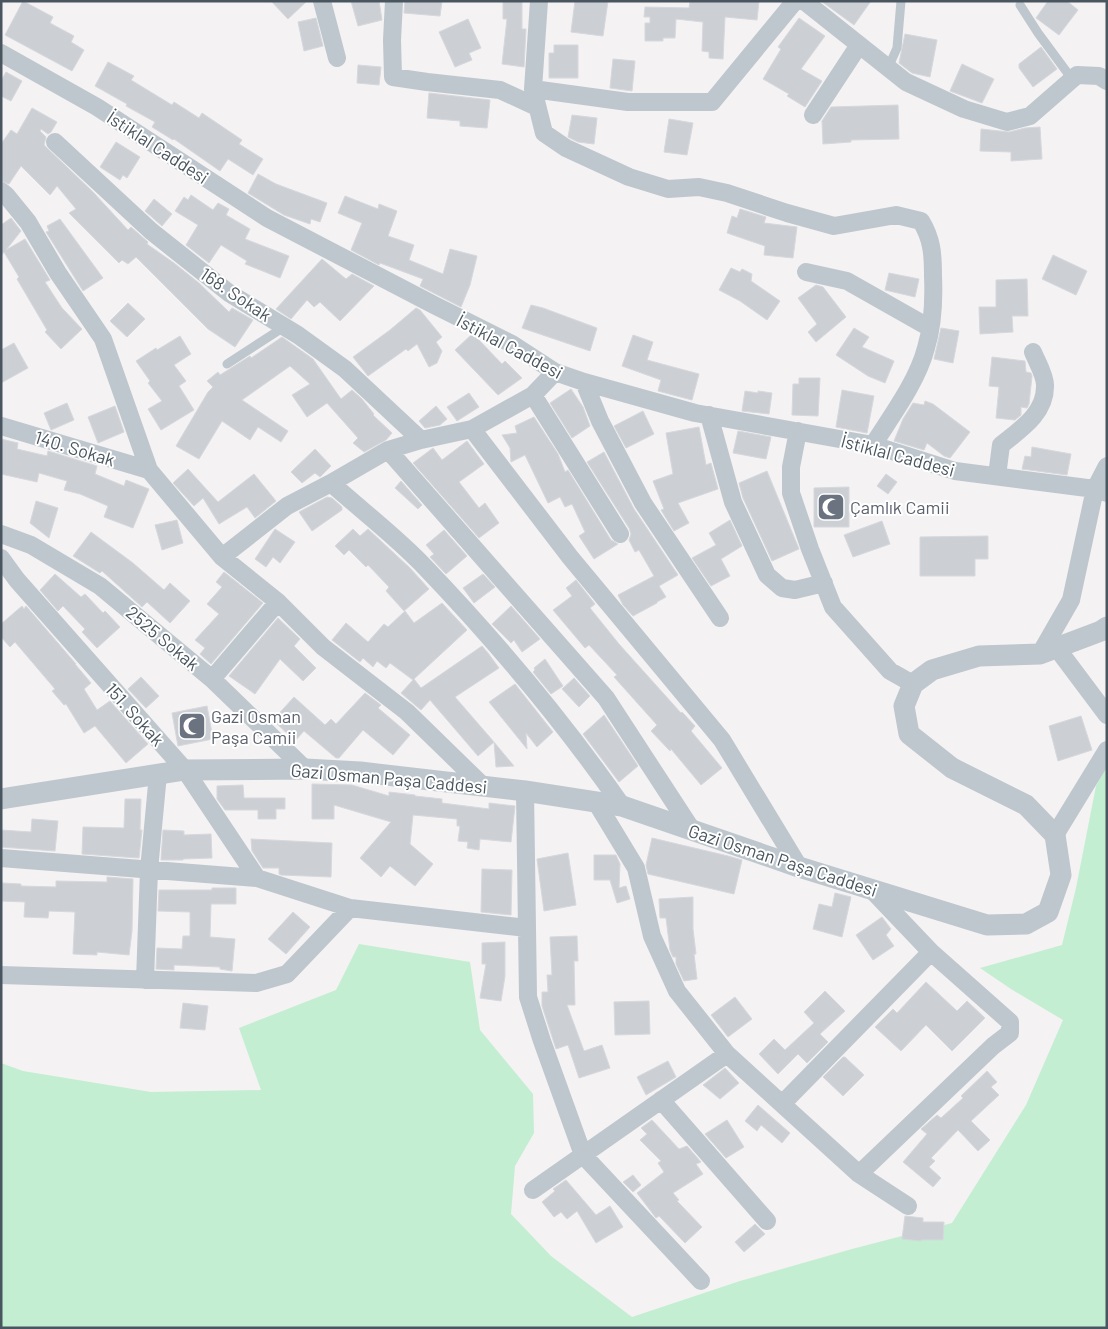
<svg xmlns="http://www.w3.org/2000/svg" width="1108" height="1329" font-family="Barlow,sans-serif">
	<rect width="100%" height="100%" fill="#f4f2f2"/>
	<path fill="#c3eed2" d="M1107 765V1328H1V1063L23 1071 151 1092 261 1090 239 1028 336 990 359 944 470 962 480 1030 533 1094 534 1133 515 1166 511 1214 551 1256 632 1317 740 1281 852 1249 952 1223 1026 1105 1063 1020 1011 989 980 968 1062 945 1076 888 1096 786Z"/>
	<path fill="#cccfd4" stroke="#d6d8dd" d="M23 1 53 17 50 23 74 36 71 42 84 50 72 71 5 35Z
		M271 1H307L288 19Z
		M351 1H379L382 20 358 26Z
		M405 1H442L440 16 404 13Z
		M503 1H522V29H526L524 67 502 64 507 19H503Z
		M575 1H608L603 36 571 32Z
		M690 1H759L757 20 725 17 723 59 709 58V52L702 51 703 22 676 19 675 38H663V41H645V23H650V17H644L645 7 689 8Z
		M821 1H871L854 25Z
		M1048 1H1067L1078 10 1059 35 1036 18Z
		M316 18 323 46 304 51 298 22Z
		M799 18 825 36 801 69 822 81 805 107 787 96 789 94 763 79 781 49 778 47Z
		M468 19 481 48 469 53 472 60 455 67 439 32Z
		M905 34 937 40 930 77 912 73 899 63Z
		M554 45H578V78H549V53H554Z
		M1041 47 1057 69 1033 87 1019 68V64Z
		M613 59 635 61 632 91 610 88Z
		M108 62 134 76 131 80 172 105 174 102 199 118 202 113 242 140 239 144 263 159 253 175 228 159 220 171 174 139 173 140 152 127 155 122 126 106 127 104 95 86Z
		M962 64 994 79 982 103 950 91Z
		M358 65 381 67 379 85 357 83Z
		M6 72 22 81 11 101 1 96V81Z
		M429 93 490 100 487 128 460 126V121L427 118Z
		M898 105 899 139 851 140V142L823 144 822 121 831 107Z
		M32 108 57 122 51 132 48 134 41 129 40 131 46 137 44 145 94 193 128 230 131 227 148 242 147 244 174 263 199 283 229 312 232 308 253 320 235 347 208 329 136 257 128 264 122 260 119 263 69 213 76 209 57 186 50 195 21 166 9 184 1 181V144L11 130 17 134Z
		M572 115 597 118 594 144 578 142 568 137Z
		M669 119 693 123 687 155 664 152Z
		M1040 127 1042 159 1011 161V152L980 151 981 129 1009 132 1025 128Z
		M116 142 140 157 127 178 123 175 120 180 100 167Z
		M258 174 276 184 327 203 320 222 311 219 310 224 284 215 248 193Z
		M191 195 213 210 218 203 229 209 226 215 250 229 245 239 289 256 280 278 245 264 247 261 221 245 209 263 186 245 198 225 175 211 184 197 188 200Z
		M345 196 378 209 379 204 397 211 388 236 414 245 409 260 443 274 450 249 477 256 470 285 461 307 420 286 423 279 380 263 379 265 351 250 362 223 338 213Z
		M154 199 172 214 162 226 145 211Z
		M740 209 766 217 764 223 797 227 793 258 764 255 765 246 727 233 732 216 737 218Z
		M11 218 21 231 6 250 25 239 50 280 45 282 62 308 82 329 61 349 45 332 47 330 17 279 19 277 4 252 1 256V225Z
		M60 219 103 278 83 291 46 232 49 231 47 226Z
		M1053 255 1087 271 1076 295 1042 279Z
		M322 259 346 279 352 274 374 286 340 321 320 302 314 307 307 300 291 319 276 309Z
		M731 268 740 272 742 269 752 274 751 281 780 301 767 320 740 301 719 290Z
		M889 273 919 279 915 297 885 290Z
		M1027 279 1028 316H1012L1013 332 980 334 979 307H996V280Z
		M816 285 823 287 846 317 816 342 808 332 817 324 798 298Z
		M128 303 145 319 127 337 110 321Z
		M531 305 543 308 597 328 590 351 522 328Z
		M416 308 420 310 442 337 436 342 442 351 437 363 429 367 417 344 408 351 406 349 368 376 353 357 390 330Z
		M854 328 869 337 862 347 894 361 885 383 868 376 836 355Z
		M941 328 959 331 953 363 934 359Z
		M471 335 478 339 502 364 505 361 522 378 498 395 455 350Z
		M633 335 653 342 647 360 699 374 692 400 658 391 661 380 622 366Z
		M180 336 191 354 174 365 186 381 179 386 194 410 161 430 148 409 162 401 148 383 150 381 136 361 156 348 157 350Z
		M282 337 313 359 341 399 352 390 362 399 374 414 373 415 392 433 386 440 364 452 353 443 358 438 327 403 307 417 292 395 310 384 290 366 242 400 288 431 281 442 258 427 250 440 222 421 199 459 176 446 208 392 213 387 207 381 218 372 220 375 250 356 251 358Z
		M14 343 28 368 1 383V350Z
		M992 357 1025 361 1026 372 1031 373 1032 376 1029 404 1027 408 1021 407V415L1015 420 996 418 999 387 989 386Z
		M799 378H820L818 416 792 415 793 384H799Z
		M571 389 583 407 590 426 572 438 550 403Z
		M842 390 874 396 867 433 836 427Z
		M745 391 758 393V391L772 393 769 414 742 411Z
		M469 393 479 407 457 421 447 407Z
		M925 401 933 404 970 432 950 458 944 456 927 443 924 450 894 441 903 419 913 403 924 405Z
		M67 403 74 420 51 430 44 413Z
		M115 406 124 432 98 443 88 417Z
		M436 406 447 419 440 425 425 428 419 421Z
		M643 411 654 434 626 448 614 426Z
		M534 417 558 454 565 472 568 470 611 540 618 544 594 559 579 536 585 532 572 504 565 507 560 497 548 503 525 455 511 462 510 448 502 435 517 433 515 426Z
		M699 427 706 465 711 463 718 489 678 503 689 523 674 531 661 510 664 509 653 481 673 474 666 433Z
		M738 431 771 437 766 459 733 453Z
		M1 439 18 443 17 449 47 456 48 451 97 466 95 474 124 486 126 480 149 489 133 528 104 517 108 506 80 494 64 490 67 481 39 473 37 482 1 474Z
		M467 441 484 464 459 482 479 508 485 503 499 523 479 538 413 463 433 448 442 460Z
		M1032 447 1071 454 1067 475 1022 469 1025 456 1031 457Z
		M315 449 331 466 320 477 315 473 302 483 291 472Z
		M604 452 634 509 678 575 659 586 666 597 657 602V603L633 616 623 605 618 595 654 576 639 550 635 552 629 540 631 534 629 528 587 462Z
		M188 469 218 502 254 474 276 501 255 518 247 507 219 524 203 498 194 506 173 483Z
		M767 471 799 549 772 561 743 498 739 483Z
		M886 474 897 482 888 494 877 486Z
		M401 481 422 505 418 509 395 488Z
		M849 487V527H814V488Z
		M327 497 332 498 342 507V510L312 531 299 512Z
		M36 501 58 508 49 538 30 523Z
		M177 520 183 543 162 550 155 525Z
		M730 520 742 546 721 559 730 576 711 586 692 558 716 545 709 533Z
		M882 521 890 544 853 557 844 535Z
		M275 529 295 542 280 563 273 557 266 567 255 559Z
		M353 529 360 536 368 529 410 568 429 589 404 611 386 591 389 587 368 565 366 567 349 550 344 555 335 546Z
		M444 530 467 556 446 574 430 557 434 554 426 545Z
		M91 532 133 563 164 590 170 583 190 601 170 623 147 602 142 607 102 571 100 573 73 556Z
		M988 536V559H975V576H920V537Z
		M224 572 263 603 211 664 200 654 205 648 195 640 219 614 207 604 222 587 216 582Z
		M55 574 81 597 85 594 103 613 105 611 120 627 97 648 82 632 85 629 63 606 58 611 40 590Z
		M483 574 495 587 474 603 463 588Z
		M576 580 595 604 590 608 619 644 681 713 682 712 695 726 691 731 722 768 701 785 671 749 670 751 651 731 657 725 614 677 617 675 589 645 585 648 553 610 572 596 566 588Z
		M442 603 467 630 414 679 421 688 482 646 488 653 499 668 455 697 494 742 478 756 430 700 421 710 401 693 413 680 390 663 386 668 377 661 373 667 363 658 360 662 332 640 346 623 368 642 384 624 388 627 405 611 414 623Z
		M22 606 24 609 26 606 76 664H75L91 683 84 689 97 710 110 701 148 744 126 763 95 726 84 733 66 704 64 705 52 691 55 689 15 642 10 647 1 637V624Z
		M511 606 540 639 522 652 514 640 511 643 492 624Z
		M278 618 300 639 294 646 316 668 303 681 280 659 255 694 229 676Z
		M545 659 563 686 551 694 533 672 535 670 534 668Z
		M141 677 159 696 146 708 128 689Z
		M574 678 590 696 579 707 562 689Z
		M515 684 553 732 537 747 526 733 527 749 489 702Z
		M365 693 381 705 378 708 410 735 393 755 363 730 339 758H336L304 731 295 741 273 720 294 697 325 725 331 719 336 724Z
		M207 706 213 739 178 746 172 713Z
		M604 715 638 766 619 782 583 734Z
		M1081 716 1092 750 1058 761 1049 726Z
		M494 742 514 766 496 767Z
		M312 784 352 785 389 796V792L415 795V796L442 799V803L489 809V803L515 806 511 842 480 839 479 850 467 848 468 842 458 841 460 826H457V819L413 815 410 844 433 864 415 886 390 866 381 877 360 858 391 822 334 805V819H312Z
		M243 785 244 798H285V809H276V819H258V810H225L217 799V786Z
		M125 799H141L140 830H142L139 858 82 854 83 827 124 828Z
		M32 819 58 821 55 851 1 847V830L31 832Z
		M163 830 184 831V835L211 834 212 858 183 859V860H161Z
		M652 838 728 856 742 860 734 894 648 874 646 865Z
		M251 839 332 843 331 877 281 875 279 874V868H263L252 851Z
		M568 853 576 905 544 911 537 859Z
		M594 855H616L620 864 619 888 626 886 630 899 617 903 610 880H594Z
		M482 869 512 870 511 915 481 912Z
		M107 877 133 879 132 931 129 955 97 952V955L73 954 75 912 49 911 48 918 24 917 25 902 1 901 2 883 21 884V886L56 887V881L107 882Z
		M212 888H236V904H211L210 937 235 939 232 971 220 969V967L174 965V970L156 969 157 948 182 949 183 936H190V912L158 911 159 890H212Z
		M835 893 851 897 842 937 813 929 819 904 832 907Z
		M693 897V929L696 954H694L697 979 684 981 676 964V957H673L670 950 666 918H660L659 899Z
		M293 912 310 927 286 954 268 939Z
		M882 917 891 929 886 935 894 946 873 960 856 935Z
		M577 936 578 961H574L575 1005H567L584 1051 602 1045 610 1068 579 1078 568 1045 556 1049 542 1006V992H548L547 975H552L550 937Z
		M505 942V976L501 1001 480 998 486 964H482V943Z
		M926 982 957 1011 967 1001 985 1018 952 1051 926 1025 901 1051 875 1027 893 1009 897 1013Z
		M825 991 845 1011 820 1034 828 1042 807 1063 798 1054 778 1074 759 1054 774 1039 785 1050 814 1023 804 1012Z
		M735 997 752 1019 728 1037 711 1015Z
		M649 1001 650 1034 615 1035 614 1002Z
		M183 1003 208 1006 205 1030 180 1028Z
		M843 1057H845L864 1075 843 1096 823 1077Z
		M668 1061 676 1077 646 1095 637 1077Z
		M725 1068 739 1083 720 1099 703 1085Z
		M987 1071 997 1082 991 1087 999 1095 971 1121 990 1140 978 1151 958 1130 931 1158 935 1161 929 1167 941 1178 933 1187 903 1162 927 1134 921 1129 937 1115 941 1118 963 1098 961 1096Z
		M758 1105 790 1133 782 1143 761 1125 757 1131 745 1121Z
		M652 1120 679 1149 687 1146 701 1162 696 1164 703 1174 673 1193 679 1200 677 1201 702 1227 685 1243 659 1216 656 1218 637 1193 664 1172 658 1163 661 1161 640 1140 647 1134 641 1128Z
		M727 1120 744 1147 726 1158 705 1134Z
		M633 1175 641 1185 633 1192 623 1182Z
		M566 1180 596 1215 610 1206 623 1227 596 1243 577 1211 567 1219 561 1212 554 1217 542 1202 555 1191 553 1189Z
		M905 1216 923 1218V1222H944L943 1240H921V1241L902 1239Z
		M755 1224 765 1234 744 1252 735 1242Z"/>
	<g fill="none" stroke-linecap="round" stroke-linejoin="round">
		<path stroke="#bec7cd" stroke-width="9" d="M1020 5 1038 33 1072 79
			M888 68 897 48 901 1
			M227 364 284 327"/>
		<path stroke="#bec7cd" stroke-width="18" d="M322 1 337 58
			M394 1 392 40 393 77 427 82 500 90 537 107
			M539 1 533 89 544 133 566 148 629 177 668 189 699 187 727 193 787 213 834 226 896 215 921 221C932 239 933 254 933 276 934 299 933 325 926 348 917 382 892 415 873 445
			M804 1 906 82 964 109 1007 122 1030 116 1077 75 1099 76 1107 81
			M1 53 97 107 267 218 434 305 512 344 555 372 584 382 695 413 873 445 955 471 1095 489 1107 493
			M533 89 628 102H712L795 1
			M813 115 859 45
			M55 142 151 231 229 293 298 335 345 369 421 440
			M1 191 6 195 28 222 58 273 103 339 149 470 222 557 278 602 323 647 407 712 483 786
			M806 272 847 281 930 328
			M584 382 600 421 643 503 720 618
			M533 395 620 534
			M709 415 733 502 767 575 782 588 795 590 824 583
			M1 426 149 470
			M472 429 570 557 722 740 799 867
			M798 431 791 467V493L810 549 833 607 890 671 913 684
			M388 450 606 698 692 830
			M997 476 1001 445C1021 429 1046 413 1045 385 1045 375 1037 362 1033 352
			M331 483C361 510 394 535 422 564 493 638 563 721 622 806
			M1 534 31 545 100 586 212 679 305 769
			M222 557 287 506 331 483 388 450 421 440 472 429 533 395 555 372
			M1 558 17 580 185 770 257 878
			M1056 647 1107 715
			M1040 654 1071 600 1095 489 1107 466
			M212 679 278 602
			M525 791 528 997 542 1041 583 1155 701 1281
			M596 802 636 868 652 936 677 991 727 1054 859 1174 908 1206
			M1055 835 1107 750
			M1 858 257 878 350 908 527 928
			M1 975 256 983 287 974 350 908
			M145 980 149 870 158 774
			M661 1100 767 1221
			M782 1104 931 952
			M859 1174 993 1046 1010 1033V1022L931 952 871 889
			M533 1190 727 1054"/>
		<path stroke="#bec7cd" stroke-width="21" d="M1 799 185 770 305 769 360 772 525 791 622 806 799 867 987 925 1026 924 1048 912 1061 875 1055 835 1026 805 952 768 909 734 904 706 913 684 932 670 979 656 1040 654 1101 631 1107 627"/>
	</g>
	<defs>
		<g id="mosque-square" transform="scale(1.4375)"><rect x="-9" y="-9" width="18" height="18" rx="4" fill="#6b7280" stroke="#fff"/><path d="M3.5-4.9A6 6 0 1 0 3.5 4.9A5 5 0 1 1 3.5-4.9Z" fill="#fff"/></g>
	</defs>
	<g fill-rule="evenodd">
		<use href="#mosque-square" x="831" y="507"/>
		<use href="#mosque-square" x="192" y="726"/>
	</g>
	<g text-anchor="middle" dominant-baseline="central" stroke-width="4" stroke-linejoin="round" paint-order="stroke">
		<g font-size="18" fill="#4a565f" stroke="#fff">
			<text transform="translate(158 147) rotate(33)">İstiklal Caddesi</text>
			<text transform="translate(236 294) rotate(34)">168. Sokak</text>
			<text transform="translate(510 346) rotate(28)">İstiklal Caddesi</text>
			<text transform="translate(75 448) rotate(17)">140. Sokak</text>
			<text transform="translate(898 455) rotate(15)">İstiklal Caddesi</text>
			<text transform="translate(163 638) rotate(40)">2525 Sokak</text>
			<text transform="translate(135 714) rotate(48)">151. Sokak</text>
			<text transform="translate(389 778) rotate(5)">Gazi Osman Paşa Caddesi</text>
			<text transform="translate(783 860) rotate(18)">Gazi Osman Paşa Caddesi</text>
		</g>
		<g font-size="18" fill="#5b616d" stroke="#fff" text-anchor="start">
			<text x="850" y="507">Çamlık Camii</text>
			<text x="211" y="716">Gazi Osman<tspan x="211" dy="21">Paşa Camii</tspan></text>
		</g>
	</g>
	<rect width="1108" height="1329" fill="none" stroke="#4a565f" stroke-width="5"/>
</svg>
